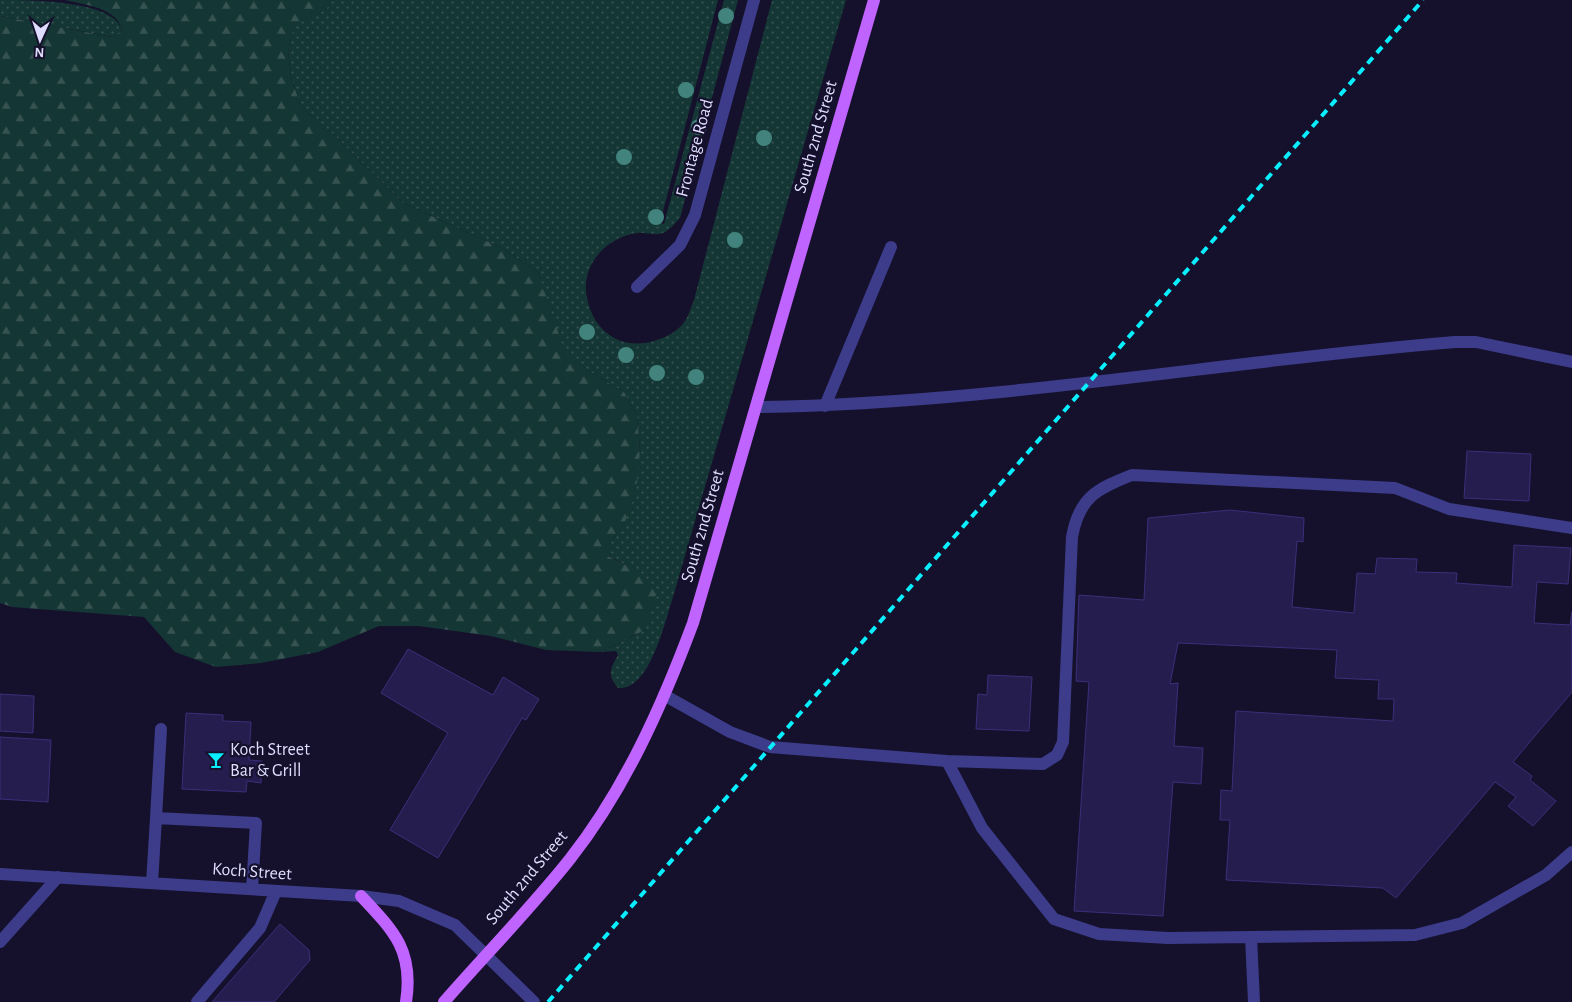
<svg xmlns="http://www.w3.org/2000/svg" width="1572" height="1002" font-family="'Alegreya Sans',sans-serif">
	<defs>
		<pattern id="grass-dots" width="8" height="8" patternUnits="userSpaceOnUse" patternTransform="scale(1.25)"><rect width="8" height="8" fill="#143634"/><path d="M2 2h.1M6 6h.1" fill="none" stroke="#365352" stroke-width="1.8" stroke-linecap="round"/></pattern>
		<pattern id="forest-firs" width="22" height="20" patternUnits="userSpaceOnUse" patternTransform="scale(1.25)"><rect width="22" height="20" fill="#143634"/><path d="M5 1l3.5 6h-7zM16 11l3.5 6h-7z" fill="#365352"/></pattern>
	</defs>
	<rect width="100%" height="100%" fill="#15112c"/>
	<path fill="url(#grass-dots)" d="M0 0C28 0 117 0 122 31L113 37 0 16Z
		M333 0H718L660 223 664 224 724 0H738L680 218C675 223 670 230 663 233 655 236 645 232 637 233 606 237 580 266 587 298 594 334 625 353 660 339 670 335 679 330 685 321 689 315 691 307 694 300L772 0H846L673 597C665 621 650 691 618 688 607 675 610 669 618 655L616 651 600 652 645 630 628 566 607 555 610 543 624 524 640 450 637 415 624 392 587 370 561 344 538 272 502 248 403 203 334 135 301 107 291 77 288 51 294 25 326 9Z"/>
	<path fill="url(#forest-firs)" d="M65 0H333L326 9 294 26 288 51 291 77 301 107 334 135 403 203 502 248 538 272 562 344 587 370 624 392 637 415 640 450 636 493 624 524 610 543 608 556 628 566 657 591 645 630 600 652 546 650 491 636 419 626H379L318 652 261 663 216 667 175 652 144 617 12 607 0 603V16L112 37 122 31C119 8 85 5 65 0Z"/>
	<path fill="#251d4e" stroke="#3b2f7a" d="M1467 451 1531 454 1529 501 1464 498Z
		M1230 510 1304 518 1303 542 1297 541 1292 607 1354 613 1357 573 1375 574 1377 558 1417 559 1416 572 1457 573 1456 583 1512 587 1514 545 1571 548 1568 584 1537 582 1534 623 1570 625 1572 612V692L1513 762 1532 776 1530 780 1556 801 1533 826 1508 806 1516 797 1495 782 1396 898 1383 888 1226 880 1230 820H1220L1221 790 1232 791 1236 711 1393 721 1394 699H1378L1379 680 1335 678 1337 650 1178 643 1170 684 1178 683 1174 746 1203 748 1201 784 1173 782 1163 916 1074 911 1089 682 1076 681 1079 595 1144 600 1148 518Z
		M408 649 493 695 503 677 539 699 526 720 522 718 438 858 390 830 448 733 381 693Z
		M988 675 1032 677 1029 731 976 729 978 694 987 695Z
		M0 694 34 696 33 733 0 731Z
		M186 713 223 715V721L251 722 249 760 262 761 261 783 247 781 246 792 182 789Z
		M0 737 51 740 48 802 0 799Z
		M280 924 309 950 310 960 274 1002H212Z"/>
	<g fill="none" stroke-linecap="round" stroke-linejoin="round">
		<path stroke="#3c3c8b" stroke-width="12" d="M637 287 680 245 695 215 754 0
			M825 406 891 247
			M756 407C991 404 1222 361 1455 342H1476L1572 362
			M664 695 730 732 770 747 947 761 1043 764 1057 755 1063 742 1072 537C1079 498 1096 489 1132 475L1395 488 1449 509 1572 528
			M161 729 156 818 256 823 252 889
			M947 761 982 828 1054 919 1099 934 1168 938 1415 935 1462 923 1546 875 1572 852
			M0 874 361 896 399 901 455 925 534 1002
			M152 883 156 818
			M1251 937 1254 1002
			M0 942 58 877
			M197 1002 260 928 276 891"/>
		<path stroke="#c064ff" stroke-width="12" d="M361 896C394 931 414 951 406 1002
			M444 1002C486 954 531 908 570 859 625 789 662 706 693 623L874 0"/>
		<path stroke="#09efff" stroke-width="4" stroke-dasharray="8 6" stroke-linecap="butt" d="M548 1002 1423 0"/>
	</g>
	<g fill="#42847d">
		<circle cx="726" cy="16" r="8"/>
		<circle cx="686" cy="90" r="8"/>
		<circle cx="699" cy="127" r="8"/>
		<circle cx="764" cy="138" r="8"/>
		<circle cx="624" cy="157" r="8"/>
		<circle cx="656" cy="217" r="8"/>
		<circle cx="735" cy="240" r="8"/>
		<circle cx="587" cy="332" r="8"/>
		<circle cx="626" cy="355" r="8"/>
		<circle cx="657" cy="373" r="8"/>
		<circle cx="696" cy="377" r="8"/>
	</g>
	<defs>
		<g id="bar-bare" transform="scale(1.35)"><path d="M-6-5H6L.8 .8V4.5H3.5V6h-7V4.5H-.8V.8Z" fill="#09efff" stroke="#15112c" stroke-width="2.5" paint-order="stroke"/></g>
	</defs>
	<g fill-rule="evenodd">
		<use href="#bar-bare" x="216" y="760"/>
	</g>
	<g text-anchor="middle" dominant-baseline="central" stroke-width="4.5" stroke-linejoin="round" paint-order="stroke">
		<g font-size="18" fill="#dfddff" stroke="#15112c">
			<text transform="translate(816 137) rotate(-74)">South 2nd Street</text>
			<text transform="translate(695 148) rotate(-75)">Frontage Road</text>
			<text transform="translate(703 526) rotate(-74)">South 2nd Street</text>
			<text transform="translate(252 872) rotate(4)">Koch Street</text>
			<text transform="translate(527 878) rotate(-50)">South 2nd Street</text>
		</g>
		<g font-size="18" fill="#dfddff" stroke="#15112c" text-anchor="start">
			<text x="230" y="750">Koch Street<tspan x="230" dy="21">Bar &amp; Grill</tspan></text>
		</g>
	</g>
	<g transform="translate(40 40) rotate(183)" stroke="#15112c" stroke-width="4" paint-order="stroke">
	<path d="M0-4L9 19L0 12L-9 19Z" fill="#dfddff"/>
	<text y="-8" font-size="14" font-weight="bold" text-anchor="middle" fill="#dfddff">N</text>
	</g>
</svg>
